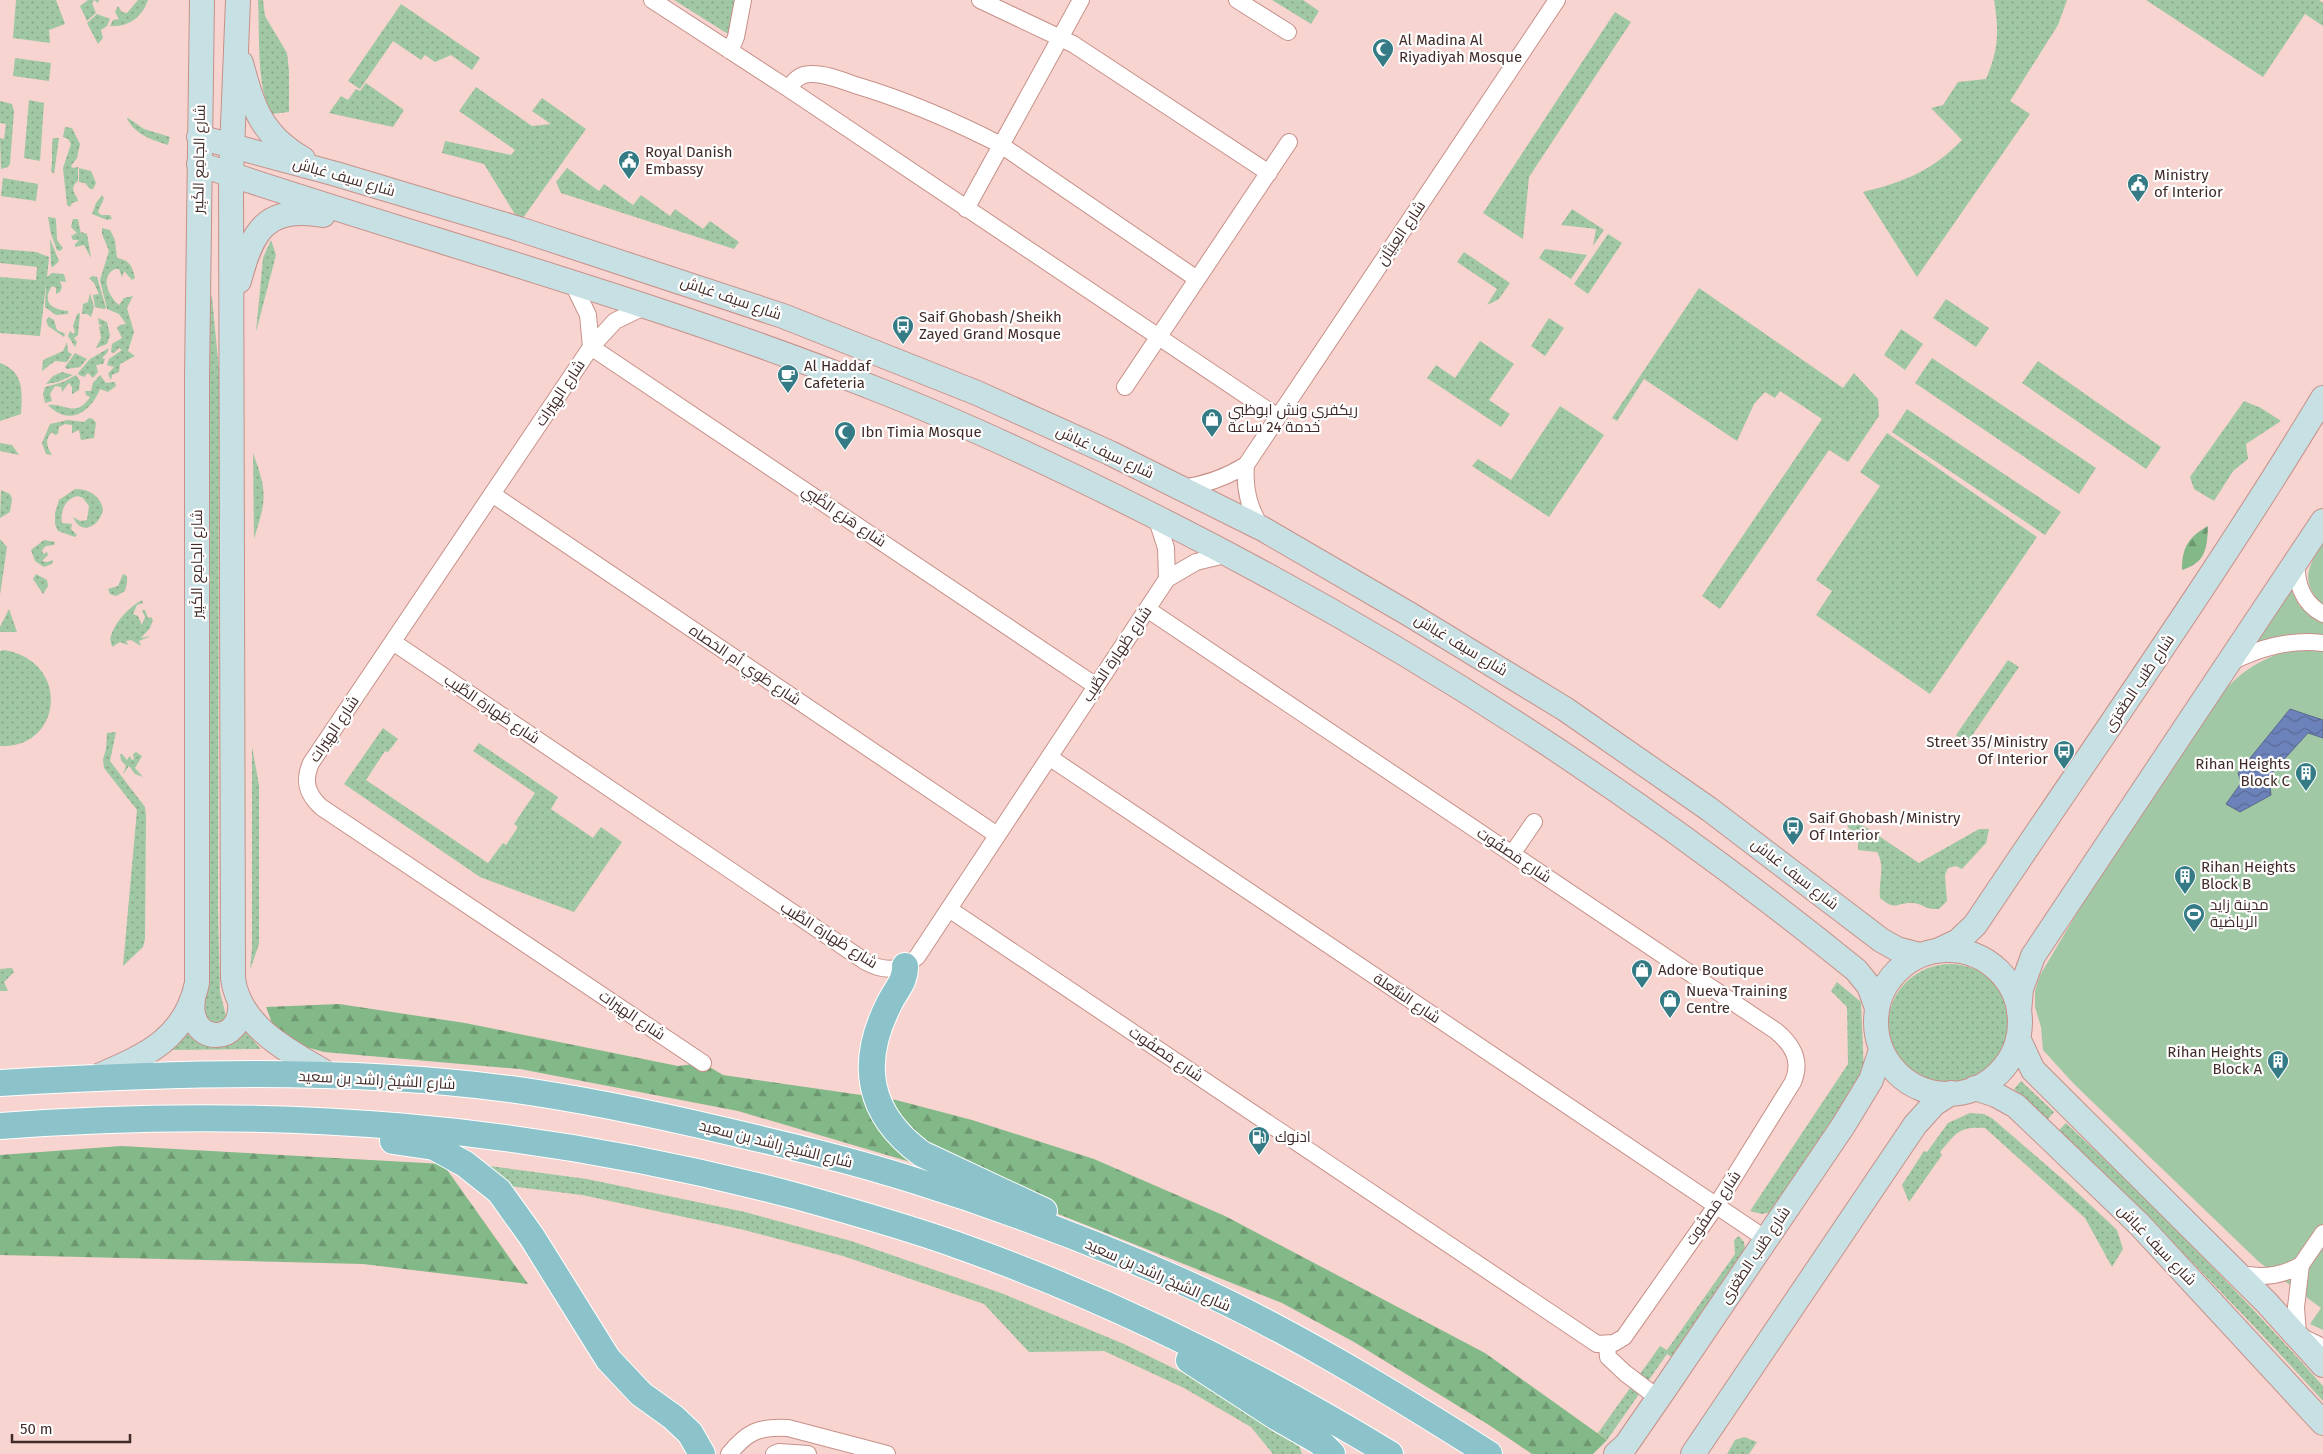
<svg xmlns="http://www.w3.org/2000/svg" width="2323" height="1454" font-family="'Fira Sans',Cairo,sans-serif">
	<defs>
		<pattern id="grass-dots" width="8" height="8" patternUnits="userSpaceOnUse" patternTransform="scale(1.25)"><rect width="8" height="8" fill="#a1c8a4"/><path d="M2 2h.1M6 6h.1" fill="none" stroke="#85a386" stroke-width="1.8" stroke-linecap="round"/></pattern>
		<pattern id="forest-firs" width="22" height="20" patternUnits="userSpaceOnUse" patternTransform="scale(1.25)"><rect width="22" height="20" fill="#83b989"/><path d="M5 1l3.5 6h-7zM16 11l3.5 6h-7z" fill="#6d9770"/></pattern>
		<pattern id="water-waves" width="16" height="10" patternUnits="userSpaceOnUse" patternTransform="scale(1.25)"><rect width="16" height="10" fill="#6c82ba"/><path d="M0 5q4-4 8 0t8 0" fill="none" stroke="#5a6b97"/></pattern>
	</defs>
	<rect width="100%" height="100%" fill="#f7d4cf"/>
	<path fill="url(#grass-dots)" d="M16 0H56L65 24 49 30 50 43 13 38Z
		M88 0H99L98 3 94 0 92 3 96 13 87 21 80 6Z
		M138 0H148C142 18 128 27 110 26L113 20 119 19 115 12 118 6 122 12 127 13Z
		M258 0H263L265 16 287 53 289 71V112L271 114C256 84 260 34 258 0Z
		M674 0H738L733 30 728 34Z
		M1272 0H1303L1319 11 1311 24Z
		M1994 0H2067L2058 25 2010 101 2030 114 1917 277 1863 192C1904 182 1932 171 1962 140L1931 108 1943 105 1958 82 1986 79C1999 49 1999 31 1994 0Z
		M2146 0H2319L2323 3V26L2305 14 2263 77Z
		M401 4 480 58 472 70 451 55 435 62 425 55 421 60 393 41 360 89 348 81Z
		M1615 12 1631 22 1529 177 1523 239 1483 213Z
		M97 14 110 19 107 26 101 30 103 38 98 44 87 23Z
		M15 58 51 63 49 81 13 76Z
		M366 83 404 110 393 127 329 113 341 96 348 100 356 89 360 91Z
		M476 87 532 126 551 124 532 111 542 98 586 129 523 218 516 216 484 164 442 153 445 141 511 155 515 150 459 111Z
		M29 100 44 103 40 161 24 158Z
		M0 101 12 104 14 111 10 164 8 167 1 169 0 138 4 139 6 124 0 123Z
		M128 118 144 129 170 137 168 145C152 140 136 135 127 119Z
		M65 127 72 128 80 144 77 158 71 166 73 168 78 167V181C68 189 76 193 78 201L72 203 70 207 67 205 63 168 71 144 68 139 63 137Z
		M53 138H59L54 174 51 171C53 159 51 149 53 138Z
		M79 168 91 171 96 183 93 189H90L85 183 79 182Z
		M567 168 599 191 604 184 633 205 641 195 670 216 675 209 703 229 710 221 739 242 734 249 561 193 556 182Z
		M3 178 38 184 36 201 1 196Z
		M102 195 104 198 98 212 101 215H110L112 219 107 220 92 214 96 203Z
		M1572 209 1604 230 1593 246 1596 229 1561 225Z
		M48 217 55 218 56 220 57 240 63 248 60 251 57 250 51 234Z
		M73 219H78L82 239 81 232 87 234 91 258 84 245 75 247V244L79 240H73L71 236 77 233 71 227Z
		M102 228 110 230 115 240 117 258C129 260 132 265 135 278L132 280 124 271 122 277 119 269H115C99 277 109 297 119 305L124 298 133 296 127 308 134 332 128 351 135 356 120 364 119 372 112 375 111 380 108 374 114 367 107 365 109 359 122 350 119 348 114 353 111 352 112 344 122 338 117 328 120 325 126 324 119 314 107 309 100 280 109 251 102 234Z
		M1608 234 1622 243 1588 294 1574 284Z
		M50 239 59 261 53 267 51 266Z
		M271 240 276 255 256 332 263 258Z
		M0 249 36 252 49 257 47 277 52 273 64 274 66 282 60 281 62 287 60 292 56 294V288L52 286C41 302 52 310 68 311V314L56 315 45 307 46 284 40 336 0 333V277L36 280 37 267 0 263Z
		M1545 249 1587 255 1571 279 1539 258Z
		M1464 252 1510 283 1499 299 1487 305 1497 289 1457 262Z
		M93 276 97 277 106 308 104 309 95 307 93 295 99 294 94 283 89 278Z
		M1699 288 1843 388 1854 373 1878 399 1879 416 1848 462 1829 450 1720 609 1702 596 1822 419 1780 391 1775 398 1765 392 1754 404 1737 441 1644 379 1617 421 1612 418Z
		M90 293 94 307 91 317 87 314H82L83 304 88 302Z
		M210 294 212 297 219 371 218 911 220 992 226 1016 223 1022 209 1025 202 1007 208 985Z
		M1946 299 1989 328 1976 347 1933 318Z
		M80 313 78 335 74 338 77 342 75 347 68 336 70 331 73 334 75 332 73 326 77 314Z
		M49 317 54 320 57 330 65 334 64 337 48 326 46 320Z
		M98 318 107 322 110 336 107 344 96 348 101 338 99 326 103 327 99 324Z
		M1549 318 1564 328 1545 356 1531 346Z
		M1901 329 1923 344 1905 370 1884 355Z
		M1480 341 1514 364 1489 400 1510 414 1501 427 1427 378 1436 365 1455 378Z
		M67 342 68 352 72 354 67 362 55 361 42 371 43 360 63 351Z
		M109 348 107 353 102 358 105 359 103 364 96 365 98 372 93 378 88 373 84 377 79 375 78 373 90 359Z
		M75 353 87 359 80 367 67 369 65 367Z
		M1932 358 2096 468 2079 494 1915 383Z
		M2038 361 2161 447 2146 469 2022 383Z
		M0 363C25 372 22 393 21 414L0 421Z
		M62 372 73 375 58 382 46 384 53 376Z
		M76 375 80 381 79 390 72 394V387L69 383 62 392 61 387 55 386 50 394 52 401 45 403 43 394 45 387 63 382Z
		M100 375 106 383 115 382 116 386 108 392 100 389C91 412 69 427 48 405 64 402 76 419 90 397L86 395 85 391H91L93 383Z
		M2244 401 2261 408 2281 421 2246 444 2248 459 2233 471 2214 501 2194 489 2190 477Z
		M1560 406 1604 435 1549 517 1472 466 1478 459 1511 480Z
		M1907 409 2061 512 2045 535 1892 432Z
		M89 418 93 419 96 423 94 438 81 440 79 430 72 433V425L65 424 59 427 58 434 55 435 52 432C44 440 47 447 52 455L46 454 42 443 50 424 68 420 84 422Z
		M1887 433 2037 537 1930 694 1816 615 1832 591 1816 580 1880 486 1860 472Z
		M0 443 12 445 19 455 0 451Z
		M253 453C268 493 266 500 254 539Z
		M75 489C89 489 101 496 103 510 99 527 81 536 73 517L80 521 87 520 89 506 83 498 78 496C65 498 60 512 62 523L72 524 71 529 77 535 75 537 58 531 55 524V513L59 500Z
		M1 490 10 494 12 499 10 512 0 518Z
		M0 539 7 547 0 595Z
		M44 540 55 542 54 545 46 546 42 550 43 554 47 552 48 555 42 561 47 562 53 560 52 564 44 567 35 561 31 550Z
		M36 574 47 580 48 586 43 594 33 579Z
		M123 574 127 576V583L125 591 116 596 110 594 108 589 118 586Z
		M142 600 143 603 137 605 133 614 138 616 142 625 145 617 142 610H145L148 618 151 617 153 620 150 628 141 638 151 636 139 641 141 646 131 640 126 641 128 645 120 642 112 647C112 643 109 640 111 636 115 622 129 607 142 600Z
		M9 609 17 632H0V627Z
		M4 650C73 662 61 750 0 746V651Z
		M2008 660 2019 667 1967 743 1956 735Z
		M383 728 398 739 388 752 385 751 366 780 488 863 503 843 506 845 518 827 514 824 535 793 473 751 479 743 558 797 551 809 593 838 601 827 622 842 574 912 480 877 344 784Z
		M116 732 110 761 145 807 146 816 145 939 143 947 123 966 137 810 104 768 103 759 106 749 107 733Z
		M252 747 259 785V944L250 970 252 948Z
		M136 752 142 756 135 768 143 777 135 774 129 766 123 774 126 766 121 760 120 754H122L127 760 130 756 132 760 134 759 133 754Z
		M1855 820 1919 863 1979 829H1989L1986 843 1962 869 1956 866 1948 868 1945 875 1947 901 1939 909C1926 910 1923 904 1913 903 1895 902 1897 912 1880 898 1878 881 1886 867 1877 852L1858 850V842L1847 825Z
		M1888 1026a62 62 0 1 1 124 0a62 62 0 1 1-124 0Z
		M12 968 14 972 4 982 8 991H0V969Z
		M1837 982 1861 1002 1864 1074 1772 1212 1762 1214 1750 1211 1848 1064 1847 1007 1831 991Z
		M244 1030 261 1049 171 1050 187 1031Z
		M2021 1081 2054 1112 2047 1120 2014 1089Z
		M1970 1113 1984 1114 1993 1119 2067 1183 2117 1230 2123 1249 2112 1267 2085 1218 1985 1128C1959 1126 1956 1133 1940 1152L1942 1155 1909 1202 1902 1185 1924 1151 1927 1152 1948 1123Z
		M2066 1123C2156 1207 2241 1294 2323 1386V1401C2238 1307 2150 1218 2059 1130Z
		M482 1165 587 1179 745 1212 851 1241 1001 1293 1124 1344 1216 1389 1298 1442 1302 1454H1273L1251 1427 1184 1388 1104 1351 1029 1352 984 1304 843 1256 740 1229 582 1195 508 1186Z
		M1739 1236 1744 1242 1745 1249 1673 1358 1667 1354 1607 1440 1598 1433 1660 1346 1667 1350 1735 1254 1734 1240Z
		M1744 1437 1757 1442 1749 1454H1727L1735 1440Z"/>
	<path fill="url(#forest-firs)" d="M2208 526C2207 549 2206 562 2182 570 2182 548 2188 537 2208 526Z
		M339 1004 465 1023 678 1066 703 1063 723 1075 896 1100 972 1120 1094 1159 1225 1216 1485 1353 1607 1440 1593 1454H1532L1489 1425 1354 1342 1282 1303 978 1182 738 1111 520 1069 324 1052 292 1043 274 1028 266 1007Z
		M121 1146 443 1164 528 1284 363 1264 0 1255V1155Z"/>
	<path fill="#a1c8a4" d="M2323 543V1330L2310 1324 2321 1308 2259 1262 2074 1084 2043 1050 2041 1027 2035 1007V991L2040 975 2086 898 2221 695C2237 675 2254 663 2278 654L2277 637 2254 645 2291 590 2300 607 2315 596C2301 577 2311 562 2323 543Z"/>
	<path fill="url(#water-waves)" stroke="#5f688e" d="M2290 709 2323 720V738L2308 733 2269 776 2271 795 2240 812 2226 804 2241 783 2238 773Z"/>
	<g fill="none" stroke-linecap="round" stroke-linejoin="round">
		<g stroke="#c79089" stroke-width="18">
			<path id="street" d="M652 0 789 89 1278 417
				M980 0 1073 44 1269 173
				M1237 0 1288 32
				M730 51 736 37 743 0
				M789 89C793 81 800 74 810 74 824 73 841 80 855 85 906 100 954 121 1001 145L1197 279
				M966 209 1081 0
				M573 284 588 315 591 347
				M646 306 615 321 591 347 311 763C303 781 307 794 321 807L703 1063
				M591 347 1096 686
				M1125 387 1289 142
				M1246 465C1244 489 1249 508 1262 529
				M1181 488C1205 485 1225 478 1246 465L1557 0
				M492 494 997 835
				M1156 517 1166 548 1167 579
				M2297 559C2295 581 2302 603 2323 614
				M393 642 866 962C884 972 902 971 917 957L1167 579 1196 562 1229 554
				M2229 663C2259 648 2289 639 2323 643
				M1049 757 1766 1239
				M1512 854 1534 822
				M949 909 1597 1344 1614 1343 1624 1337 1716 1206 1793 1082C1802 1061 1793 1045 1776 1031L1147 609
				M2323 1233 2301 1265 2296 1307 2298 1335 2323 1347
				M2237 1273C2260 1279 2280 1277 2301 1265
				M1607 1345 1608 1357 1625 1373 1658 1398
				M729 1454C747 1432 759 1426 788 1428L887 1454
				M774 1454 779 1452 808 1454"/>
		</g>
		<g stroke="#c79089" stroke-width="26">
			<path id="secondary" d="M238 0 231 175 233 978C239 1028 292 1053 330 1075
				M241 63C253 107 261 135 303 159
				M199 137 336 174 519 229 783 316 977 393 1110 453 1263 529 1409 614 1565 709 1709 809 1881 940 1897 949 1920 955
				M199 164C426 240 658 302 881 391 973 427 1063 470 1152 515 1403 641 1638 793 1856 970L1869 986 1877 1008
				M239 281C252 231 266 205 323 215
				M1876 1022a72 72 0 1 1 144 0a72 72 0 1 1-144 0Z
				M1937 951 1958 941 1975 925C2092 750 2214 578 2323 398
				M193 999C186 1046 244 1047 240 1002
				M2019 1012 2021 989 2033 956 2323 521
				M2018 1038 2033 1070 2266 1302 2323 1365
				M96 1077C144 1056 185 1040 197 983V376L202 0
				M1975 1088 1996 1095 2016 1106 2139 1224 2323 1423
				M1616 1454 1626 1445 1664 1390 1843 1126 1871 1080 1881 1050
				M1693 1454 1915 1125 1934 1104 1951 1093"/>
		</g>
		<g stroke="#fff" stroke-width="28">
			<path id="primary" d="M905 966C906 981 895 991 889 1004 859 1063 867 1114 922 1154L1044 1211
				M0 1083C170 1073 341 1067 510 1089 583 1099 654 1114 726 1131 790 1146 854 1161 916 1181 1006 1209 1095 1243 1181 1281 1287 1328 1391 1392 1489 1454
				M0 1126C275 1105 529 1125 796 1196 850 1211 904 1226 957 1245 1107 1298 1253 1371 1390 1454
				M393 1141 434 1147 465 1164 499 1191 532 1237 608 1359 641 1394 673 1417 690 1433 702 1454
				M1189 1360 1278 1418 1320 1442 1332 1454"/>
		</g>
		<use href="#street" stroke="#fff" stroke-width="16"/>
		<use href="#secondary" stroke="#c6e0e4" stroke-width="24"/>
		<use href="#primary" stroke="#8cc2c9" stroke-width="26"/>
	</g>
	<defs>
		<g id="mosque-pin" transform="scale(1.125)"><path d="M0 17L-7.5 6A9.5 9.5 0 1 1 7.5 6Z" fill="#347b85" stroke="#fefefe"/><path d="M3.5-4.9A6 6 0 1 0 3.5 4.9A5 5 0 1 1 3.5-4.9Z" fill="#fff"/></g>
		<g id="civic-pin" transform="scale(1.125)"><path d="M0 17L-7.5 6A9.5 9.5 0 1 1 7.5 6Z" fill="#347b85" stroke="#fefefe"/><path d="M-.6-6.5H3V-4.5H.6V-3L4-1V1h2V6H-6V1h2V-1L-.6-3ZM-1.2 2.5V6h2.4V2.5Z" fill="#fff"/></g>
		<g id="bus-pin" transform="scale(1.125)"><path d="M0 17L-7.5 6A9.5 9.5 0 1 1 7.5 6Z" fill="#347b85" stroke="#fefefe"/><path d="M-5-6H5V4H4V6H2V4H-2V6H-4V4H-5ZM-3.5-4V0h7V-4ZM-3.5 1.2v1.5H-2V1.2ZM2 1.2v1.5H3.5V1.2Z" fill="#fff"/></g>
		<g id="cafe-pin" transform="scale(1.125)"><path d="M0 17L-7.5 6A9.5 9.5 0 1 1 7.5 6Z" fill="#347b85" stroke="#fefefe"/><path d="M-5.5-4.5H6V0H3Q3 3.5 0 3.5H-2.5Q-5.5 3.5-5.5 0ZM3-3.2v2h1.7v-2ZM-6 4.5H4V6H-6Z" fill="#fff"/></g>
		<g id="shop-pin" transform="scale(1.125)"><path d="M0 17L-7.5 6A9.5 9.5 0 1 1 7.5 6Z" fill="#347b85" stroke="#fefefe"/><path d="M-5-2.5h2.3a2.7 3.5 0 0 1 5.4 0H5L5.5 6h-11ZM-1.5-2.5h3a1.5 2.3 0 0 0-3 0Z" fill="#fff"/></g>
		<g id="building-pin" transform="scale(1.125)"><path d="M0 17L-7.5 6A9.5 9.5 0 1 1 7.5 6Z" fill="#347b85" stroke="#fefefe"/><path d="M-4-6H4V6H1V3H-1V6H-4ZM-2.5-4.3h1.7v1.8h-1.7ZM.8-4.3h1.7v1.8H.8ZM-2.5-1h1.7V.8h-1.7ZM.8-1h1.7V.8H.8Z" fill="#fff"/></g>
		<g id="stadium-pin" transform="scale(1.125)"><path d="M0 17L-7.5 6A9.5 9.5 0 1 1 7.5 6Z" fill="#347b85" stroke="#fefefe"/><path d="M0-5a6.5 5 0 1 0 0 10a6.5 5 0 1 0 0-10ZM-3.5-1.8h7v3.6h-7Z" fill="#fff"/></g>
		<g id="fuel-pin" transform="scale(1.125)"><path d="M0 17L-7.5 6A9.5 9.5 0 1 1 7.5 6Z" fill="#347b85" stroke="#fefefe"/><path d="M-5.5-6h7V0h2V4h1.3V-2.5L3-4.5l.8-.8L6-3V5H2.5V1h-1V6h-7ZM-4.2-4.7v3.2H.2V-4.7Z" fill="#fff"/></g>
	</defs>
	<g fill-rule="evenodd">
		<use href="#mosque-pin" x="1383" y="49"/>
		<use href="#civic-pin" x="629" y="161"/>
		<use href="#civic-pin" x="2138" y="184"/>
		<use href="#bus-pin" x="903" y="326"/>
		<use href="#cafe-pin" x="788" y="375"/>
		<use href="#shop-pin" x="1212" y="419"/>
		<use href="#mosque-pin" x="845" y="432"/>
		<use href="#bus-pin" x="2064" y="751"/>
		<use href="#building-pin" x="2306" y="773"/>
		<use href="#bus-pin" x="1793" y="827"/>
		<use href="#building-pin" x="2185" y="876"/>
		<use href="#stadium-pin" x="2194" y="914"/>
		<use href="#shop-pin" x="1642" y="970"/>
		<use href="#shop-pin" x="1670" y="1000"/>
		<use href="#building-pin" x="2278" y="1061"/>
		<use href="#fuel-pin" x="1259" y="1137"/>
	</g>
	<g text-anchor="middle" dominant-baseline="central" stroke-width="4.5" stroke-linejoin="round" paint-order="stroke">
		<g font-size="15" fill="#412b28" stroke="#fefefe" text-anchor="start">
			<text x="1399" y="40">Al Madina Al<tspan x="1399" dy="17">Riyadiyah Mosque</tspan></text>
			<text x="645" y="152">Royal Danish<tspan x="645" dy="17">Embassy</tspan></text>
			<text x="2154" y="175">Ministry<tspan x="2154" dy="17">of Interior</tspan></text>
			<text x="919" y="317">Saif Ghobash/Sheikh<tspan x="919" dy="17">Zayed Grand Mosque</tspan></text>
			<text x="804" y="366">Al Haddaf<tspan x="804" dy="17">Cafeteria</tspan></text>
			<text x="1228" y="410">ريكفري ونش ابوظبي<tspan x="1228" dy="17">خدمة 24 ساعة</tspan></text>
			<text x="861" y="432">Ibn Timia Mosque</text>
			<text x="2048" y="742" text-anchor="end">Street 35/Ministry<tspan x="2048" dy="17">Of Interior</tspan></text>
			<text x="2290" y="764" text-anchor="end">Rihan Heights<tspan x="2290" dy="17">Block C</tspan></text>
			<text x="1809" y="818">Saif Ghobash/Ministry<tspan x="1809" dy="17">Of Interior</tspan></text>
			<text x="2201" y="867">Rihan Heights<tspan x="2201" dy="17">Block B</tspan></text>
			<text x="2210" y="905">مدينة زايد<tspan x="2210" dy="17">الرياضية</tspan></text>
			<text x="1658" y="970">Adore Boutique</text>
			<text x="1686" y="991">Nueva Training<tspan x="1686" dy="17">Centre</tspan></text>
			<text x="2262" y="1052" text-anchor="end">Rihan Heights<tspan x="2262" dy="17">Block A</tspan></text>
			<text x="1275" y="1137">ادنوك</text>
		</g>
		<g font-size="15" fill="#412b28" stroke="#fefefe">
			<text transform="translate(199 159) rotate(-89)">شارع الجامِع الكَبِير</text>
			<text transform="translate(344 177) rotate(16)">شارع سيف غباش</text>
			<text transform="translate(1401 233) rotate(-56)">شارع العِبَيَّان</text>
			<text transform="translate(731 298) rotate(19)">شارع سيف غباش</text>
			<text transform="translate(560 393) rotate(-56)">شارع الهِيَرات</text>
			<text transform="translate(1105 452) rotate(25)">شارع سيف غباش</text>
			<text transform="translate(844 516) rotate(34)">شارع هَزع الظَّبِي</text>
			<text transform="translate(197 564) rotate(-90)">شارع الجامِع الكَبِير</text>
			<text transform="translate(1461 645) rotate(31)">شارع سيف غباش</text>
			<text transform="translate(1117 654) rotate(-56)">شارع ظَهارة الطِّيب</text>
			<text transform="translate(745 665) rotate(34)">شارع طَوِي أم الحَصاه</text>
			<text transform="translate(2139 683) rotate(-56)">شارع طُنب الصُّغرَى</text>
			<text transform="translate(492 709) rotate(34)">شارع ظَهارة الطِّيب</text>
			<text transform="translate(334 729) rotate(-56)">شارع الهِيَرات</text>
			<text transform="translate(1514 855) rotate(34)">شارع مَصفُوت</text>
			<text transform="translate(1795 874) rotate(38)">شارع سيف غباش</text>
			<text transform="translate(829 935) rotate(32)">شارع ظَهارة الطِّيب</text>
			<text transform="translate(1407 998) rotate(34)">شارع الشُّعلة</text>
			<text transform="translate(632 1015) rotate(34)">شارع الهِيَرات</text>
			<text transform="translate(1166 1054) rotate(34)">شارع مَصفُوت</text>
			<text transform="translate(377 1080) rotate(3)">شارع الشيخ راشد بن سعيد</text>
			<text transform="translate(776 1144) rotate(14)">شارع الشيخ راشد بن سعيد</text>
			<text transform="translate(1713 1208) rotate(-56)">شارع مَصفُوت</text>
			<text transform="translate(2157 1245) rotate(46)">شارع سيف غباش</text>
			<text transform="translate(1755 1255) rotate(-56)">شارع طُنب الصُّغرَى</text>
			<text transform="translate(1158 1275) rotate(24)">شارع الشيخ راشد بن سعيد</text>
		</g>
	</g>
	<path d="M12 1434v8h118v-8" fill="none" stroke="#412b28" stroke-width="2.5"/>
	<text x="20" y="1434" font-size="15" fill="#412b28" stroke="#fefefe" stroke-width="4" paint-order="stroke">50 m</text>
</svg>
